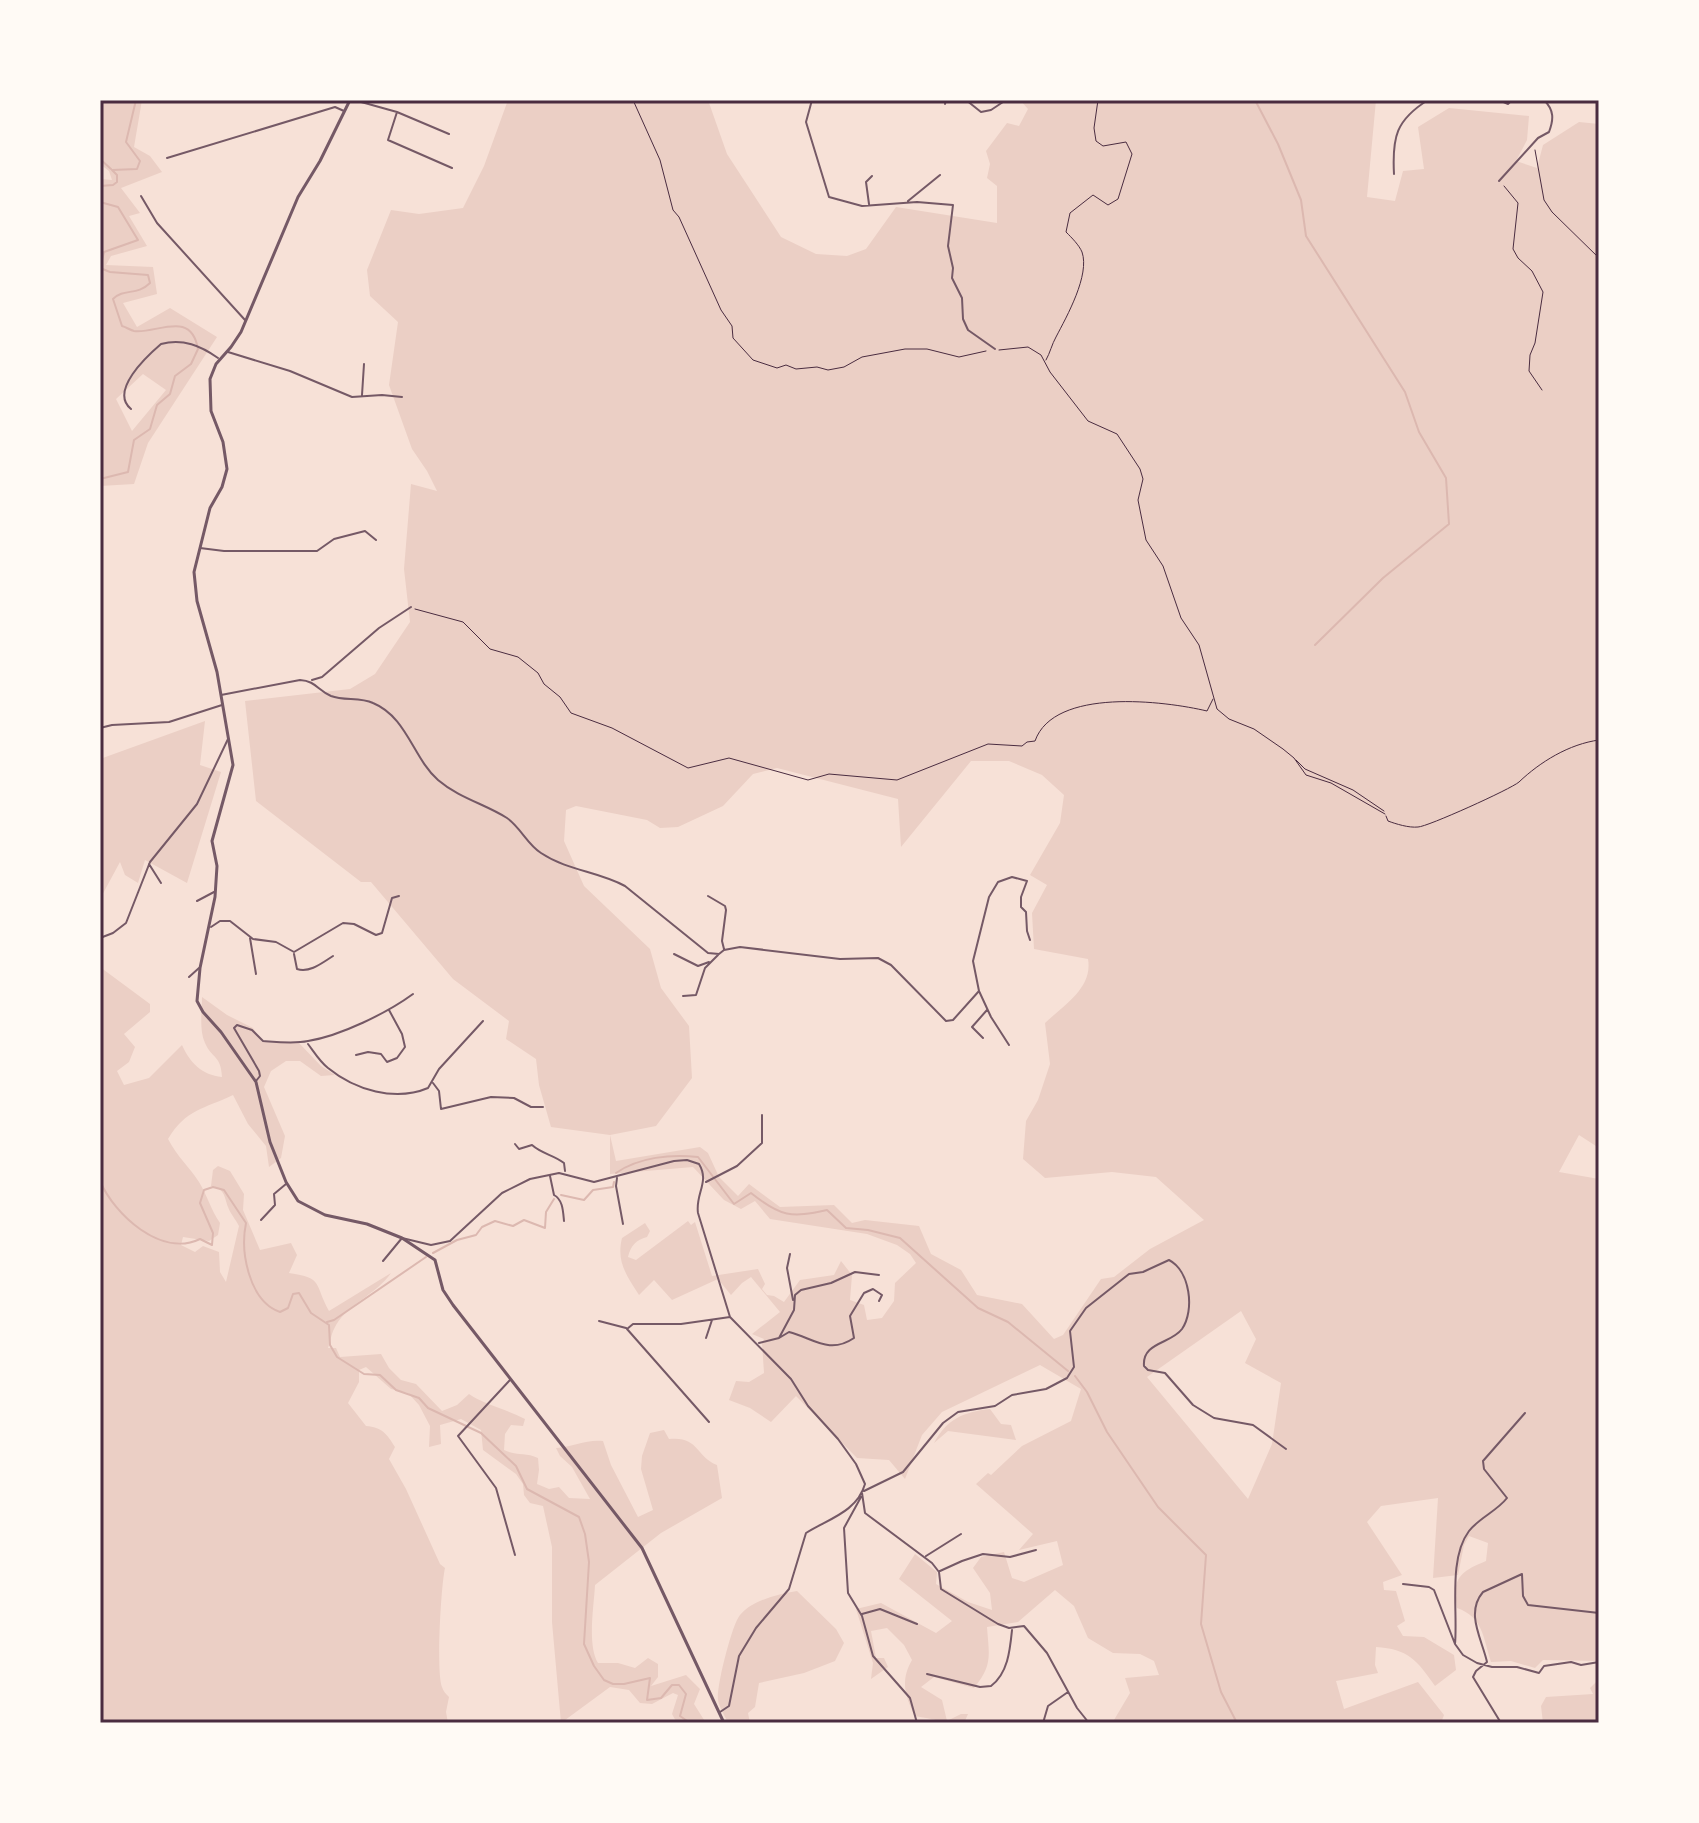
<svg xmlns="http://www.w3.org/2000/svg" width="1699" height="1823" font-family="Figtree,sans-serif">
	<rect width="100%" height="100%" fill="#f7e1d7"/>
	<path fill="#ebcfc5" fill-rule="evenodd" d="M100 100H142L134 147 150 156 162 172 121 188 140 213 129 216 147 246 111 256 106 265 153 267 157 294 123 303 137 327 170 308 217 337 148 443 134 484 100 486V179L112 180 109 171 100 164ZM143 374 166 390 132 431 116 399Z
		M508 100H708L727 154 781 237 816 254 847 256 866 249 896 207 997 223V186L987 178 990 164 986 151 1007 123 1019 126 1028 109 1020 100H1376L1367 197 1395 201 1403 171 1424 169 1418 127 1449 108 1529 116 1527 140 1516 161 1537 168 1543 145 1579 122 1599 124V1148L1579 1135 1559 1172 1599 1179V1661L1543 1660 1535 1668 1511 1661 1491 1662C1483 1637 1483 1617 1457 1608 1452 1579 1459 1572 1486 1561L1488 1543 1469 1536 1464 1545 1458 1575 1433 1578 1438 1498 1381 1506 1367 1522 1402 1575 1383 1582 1384 1590 1396 1591 1405 1621 1397 1626 1403 1636 1424 1637 1454 1655 1456 1670 1435 1686C1417 1660 1408 1649 1376 1647L1375 1665 1378 1673 1336 1681 1344 1709 1418 1682 1444 1715 1441 1723H1115L1114 1720 1130 1693 1125 1678 1159 1675 1154 1661 1140 1654 1113 1653 1088 1638 1074 1606 1055 1590 1018 1622 987 1627C989 1655 993 1665 974 1688L934 1677 921 1687 942 1700 947 1721 961 1714H968L964 1723C946 1723 933 1719 915 1716 905 1696 900 1681 912 1660L904 1645 887 1628 871 1631 876 1658H884L888 1667 871 1679 873 1663 856 1609 881 1603 936 1633 952 1621 899 1579 915 1554 937 1572 936 1584 968 1602 992 1610 990 1593 973 1568 981 1557 1004 1552 1012 1578 1024 1582 1063 1565 1057 1541 1019 1550 1033 1534 976 1484 988 1473 991 1475 1022 1446 1071 1421 1081 1389 1040 1365 942 1412 922 1435 905 1479 889 1460 857 1458 796 1396 771 1422 750 1408 729 1400 736 1381 749 1382 764 1373 762 1343 764 1339 752 1334 780 1312 751 1277 742 1283 731 1295 718 1279 672 1300 654 1280 639 1295C627 1276 616 1262 622 1238L645 1223 650 1231 647 1237C636 1240 631 1245 628 1257L636 1260 688 1221 691 1225 695 1222 712 1276 758 1269 765 1284 762 1289 767 1295 774 1296 784 1302 800 1280 834 1275 841 1261 852 1275 850 1300 864 1305 867 1320 882 1318 894 1301 895 1283 916 1263 910 1254 897 1245 867 1234 770 1219 755 1201 741 1209 724 1200 693 1167 610 1174V1135L551 1127 539 1085 536 1059 506 1039 509 1021 453 979 371 882H361L256 801 245 701 350 689 375 674 410 622 404 569 411 484 437 491 427 471 412 449 389 385 398 322 370 296 367 270 391 210 419 214 463 208 484 166ZM971 761H1009L1042 775 1064 795 1060 823 1030 875 1047 885 1032 913 1034 949 1088 959C1093 988 1064 1005 1045 1023L1050 1064 1038 1100 1026 1121 1023 1159 1045 1178 1112 1172 1156 1177 1204 1220 1150 1249 1114 1277 1101 1279 1063 1335 1054 1339 1022 1304 977 1295 961 1270 931 1254 919 1226 865 1220 852 1223 834 1205 780 1207 749 1184 738 1196 719 1177 708 1153 700 1147 616 1161 610 1135 656 1126 692 1078 689 1026 661 988 650 949 584 886 564 841 566 810 576 806 647 820 660 828 678 827 723 806 753 774 777 768 898 799 901 847ZM1241 1311 1256 1339 1245 1363 1281 1383 1272 1444 1248 1499 1147 1377Z
		M205 721 200 765 221 772 187 883 145 860 138 883 125 875 120 862 100 899V759Z
		M100 967 150 1004V1012L124 1034 135 1047 129 1062 117 1071 124 1085 149 1078 182 1045C190 1063 202 1075 222 1077 221 1055 212 1059 205 1043 199 1030 202 1011 202 997L227 1015 253 1028 262 1042 299 1043 321 1066 335 1075 321 1076 300 1061H286L271 1071 264 1087 285 1136 281 1158 269 1167 266 1146 248 1124 233 1095C204 1109 186 1109 168 1139 178 1158 188 1165 199 1182 207 1195 211 1210 220 1223L218 1235 209 1241 183 1237 181 1245 195 1252 203 1246 219 1252 220 1272 226 1282 239 1226C236 1220 230 1213 228 1207 224 1196 225 1189 211 1186L213 1170 218 1166 230 1171 244 1194 243 1210 260 1250 291 1243 297 1255 289 1273C324 1278 314 1284 329 1311L391 1273C376 1295 345 1305 334 1329 331 1335 330 1343 328 1348H336L340 1357 381 1354 389 1368 401 1380 416 1384 442 1411 457 1405 469 1394C485 1405 506 1409 525 1419L523 1426 511 1425 505 1434 504 1450C516 1456 526 1452 538 1458L539 1470 537 1484 549 1489 559 1487 569 1498 590 1499 572 1467 560 1456 556 1448C573 1447 587 1439 603 1441L611 1465 638 1517 653 1510 641 1469 642 1456 650 1433 664 1430 669 1439C699 1436 695 1456 717 1465L722 1498 661 1533 595 1585C594 1606 587 1645 598 1663H618L635 1668 648 1658 658 1664V1677L651 1686 686 1675 700 1689 694 1704 706 1723H677L672 1714 678 1695 673 1693 652 1704 640 1703 629 1690 610 1687 561 1723 552 1622V1547L543 1506 530 1503 524 1495 523 1484 516 1474 483 1450 481 1430 461 1419 440 1425 441 1444 429 1447 430 1426 419 1405 408 1393 391 1389 366 1367 359 1370V1382L348 1403 366 1426C382 1427 387 1434 395 1447L389 1459 406 1489 440 1564 445 1568C441 1585 436 1673 442 1687 443 1691 446 1694 449 1697L446 1712 448 1723H100Z
		M990 1409 1001 1424 1011 1425 1016 1440 948 1431 934 1443C947 1419 963 1412 990 1409Z
		M797 1591 836 1629 844 1643 835 1661 804 1673 759 1683 755 1707 748 1713 750 1723H728C725 1716 719 1707 718 1700 716 1688 732 1624 740 1615 753 1600 778 1594 797 1591Z
		M1597 1681 1599 1682V1723H1543L1541 1706 1546 1697 1593 1694 1590 1688Z"/>
	<g fill="none" stroke-linecap="round" stroke-linejoin="round">
		<path stroke="#dcb8b0" stroke-width="2" d="M1255 100 1278 144 1301 200 1306 236 1405 392 1419 432 1446 478 1449 524 1383 578 1315 645
			M100 159 111 169
			M100 186 113 185 117 182V175L112 170 137 169 140 161 126 142 136 100
			M100 202 118 207 138 240 104 252 100 268 110 272 148 275 150 283C137 296 124 288 113 299L122 326C126 327 130 330 134 331 157 334 191 309 198 349L191 364 175 376 170 394 157 405 150 429 134 440 128 472 100 479
			M616 1173C639 1157 671 1154 698 1157L734 1204 751 1193C781 1217 791 1218 827 1210L846 1228 868 1230 900 1238 978 1308 1008 1322 1068 1371
			M100 1181C114 1214 161 1258 200 1239L212 1245 213 1233 200 1203 204 1190 213 1187 224 1190 246 1223C240 1252 249 1301 280 1312L288 1308 293 1294 299 1293 311 1313 329 1325 330 1345 337 1357 364 1374 380 1375 396 1390 419 1398 428 1408 481 1433 516 1466 527 1489 579 1517 585 1534 589 1562 584 1644 594 1666 604 1680 613 1684H624L650 1678 647 1700 661 1698 672 1685H679L686 1694 680 1716 690 1723
			M561 1195 584 1200 593 1190 613 1187 614 1182
			M433 1253 457 1240 476 1235 482 1227 495 1221 513 1226 524 1220 545 1228 546 1212 554 1199
			M327 1322 334 1320 426 1257
			M1075 1376 1087 1392 1107 1432 1158 1507 1206 1555 1201 1624 1221 1692 1237 1723"/>
		<path stroke="#4a2c40" stroke-width="1" d="M633 100 660 160 673 210 679 217 721 310 732 326 733 338 753 360 777 368 786 365 796 369 817 367 828 370 844 367 862 357 905 349H927L959 357 986 351
			M1535 150 1544 200 1552 212 1599 258
			M1504 186 1518 203 1513 249 1518 258 1532 271 1543 292 1535 343 1530 355 1529 371 1542 390
			M999 350 1028 347 1041 355 1050 372 1088 421 1117 434 1140 469 1143 479 1138 500 1146 540 1163 566 1181 618 1199 645 1217 709 1229 719 1254 729 1283 749 1294 758 1306 775 1331 783 1385 814
			M1046 360C1050 353 1052 344 1056 337 1067 316 1090 275 1082 252 1079 245 1072 238 1066 232L1070 213 1093 195 1108 205 1118 199 1132 154 1126 142 1103 146 1096 141 1094 128 1098 100
			M415 609 463 622 490 649 518 657 538 673 544 684 560 697 571 713 612 728 688 768 729 758 808 780 829 774 897 780 988 744 1022 746 1027 742 1035 741C1054 687 1165 701 1207 711L1213 699
			M1296 760 1305 769 1353 790 1384 811
			M1386 816 1388 821C1396 824 1409 828 1418 827 1427 827 1511 789 1519 782 1540 762 1569 744 1599 740"/>
		<path stroke="#755966" stroke-width="2" d="M354 100 397 112 449 134
			M812 100 806 122 829 197 862 206 917 202 953 205 948 246 953 268 952 278 962 298 963 319 968 330 995 349
			M966 100 981 112 991 110 1006 100
			M1499 100 1508 104 1512 100
			M945 104 946 100
			M397 112 388 140 452 168
			M167 158 335 107 344 111
			M1394 174C1392 137 1396 120 1428 100
			M1499 181 1538 138 1549 132C1554 119 1554 110 1544 100
			M141 196 157 223 245 320
			M908 201 940 175
			M869 204 866 182 872 176
			M228 352 290 371 352 397 382 395 402 397
			M362 395 364 364
			M131 409C109 391 147 356 161 344 183 338 201 346 218 358
			M200 548 224 551H317L334 539 365 531 376 540
			M312 680 322 677 379 628 411 607
			M221 695 300 680C316 681 317 690 331 696 344 701 360 697 373 703 407 717 413 758 438 780 459 798 485 804 507 818 521 828 527 844 541 853 568 871 597 871 625 886L708 953 719 954 724 950 740 947 840 959 878 958 891 965 946 1021 953 1020 979 991
			M100 728 112 725 169 722 222 705
			M149 864 161 883
			M708 896 725 906 726 910 722 941 724 949
			M197 901 214 892
			M211 927 220 921H230L253 939 276 942 294 952 343 923 354 924 376 935 382 933 392 898 399 896
			M100 938 113 933 126 923 150 862 197 804 228 739
			M250 938 256 974
			M294 954 297 969C310 973 322 963 333 956
			M674 954 698 966 709 962
			M189 977 199 968
			M683 996 696 995 705 968 718 955
			M983 1038 972 1027 987 1010
			M308 1044C314 1052 320 1062 328 1068 355 1090 395 1102 428 1088L439 1069 483 1021
			M1009 1045 991 1017 979 991 973 961 989 897 998 882 1012 877 1027 881 1021 897V907L1026 912 1027 931 1030 940
			M356 1055 368 1052 381 1054 387 1062 397 1058 405 1047 402 1034 389 1010
			M256 1081 260 1076 259 1071 234 1028 237 1025 252 1030 263 1041C277 1042 294 1044 308 1041 340 1036 387 1013 413 994
			M433 1083 439 1091 441 1109 491 1097 514 1098 531 1107H543
			M515 1144 519 1149 532 1145C542 1154 554 1155 564 1163L565 1171
			M550 1176 554 1195C563 1200 563 1211 564 1221
			M617 1178 616 1186 623 1224
			M706 1182 737 1166 762 1143V1115
			M261 1220 275 1205 274 1194 286 1184
			M790 1254 787 1268 793 1300
			M383 1261 402 1238 431 1245 450 1241 502 1193 530 1179 559 1173 594 1182 674 1161 687 1160 699 1164C710 1182 695 1194 698 1213L730 1317 791 1379 808 1406 838 1439 856 1464 865 1484C857 1512 828 1519 806 1533L789 1589 756 1628 739 1656 729 1706 720 1712
			M599 1321 626 1328
			M706 1338 712 1320
			M779 1338 789 1332C813 1338 829 1355 854 1338L850 1316 864 1293 873 1289 882 1295 879 1301
			M759 1343 779 1338 794 1310 795 1295 801 1290 831 1283 855 1272 879 1275
			M510 1380 458 1436 496 1488 515 1555
			M709 1422 627 1329 633 1324H681L730 1317
			M864 1491 903 1472 943 1423 958 1412 995 1406 1012 1395 1046 1389 1067 1378 1074 1367 1070 1331 1086 1308 1129 1274 1143 1272 1169 1260C1190 1271 1195 1310 1182 1329 1171 1344 1142 1342 1144 1366L1148 1370 1165 1373 1193 1405 1214 1418 1253 1425 1286 1449
			M862 1493 865 1513 932 1563 939 1572 941 1589 998 1624 1009 1628 1024 1626 1047 1653 1077 1708 1089 1723
			M861 1497 844 1528 848 1593 862 1616 873 1656 910 1698 917 1723
			M926 1556 961 1534
			M940 1571 962 1561 983 1554 1010 1557 1036 1550
			M1403 1584 1429 1587 1434 1590 1455 1644 1463 1655 1477 1663 1492 1667H1517L1539 1673 1544 1666 1571 1662 1581 1665 1599 1662
			M862 1614 880 1609 917 1624
			M1455 1644C1458 1611 1448 1559 1469 1531 1479 1518 1497 1511 1507 1498L1484 1469 1483 1461 1525 1413
			M927 1674 980 1687 991 1686C1008 1673 1010 1650 1012 1630
			M811 1722 812 1723
			M1043 1723 1048 1706 1068 1692
			M1501 1723 1473 1677 1476 1671 1487 1662C1482 1639 1465 1613 1483 1592L1522 1574 1523 1596 1528 1605 1599 1613"/>
		<path stroke="#755966" stroke-width="3" d="M350 100 320 161 298 197 241 332 231 347 216 364 210 379 211 411 223 442 227 469 222 487 210 508 194 572 197 601 217 672 233 765 212 841 217 866 215 897 200 968 197 1001 203 1012 221 1032 256 1082 270 1142 286 1182 298 1201 325 1215 367 1224 402 1238 435 1260 443 1290 453 1305 642 1548 724 1723"/>
	</g>
	<rect width="1699" height="1823" fill="none" stroke="#fffaf5" stroke-width="204"/>
	<rect x="102" y="102" width="1495" height="1619" fill="none" stroke="#4a2c40" stroke-width="3"/>
</svg>
